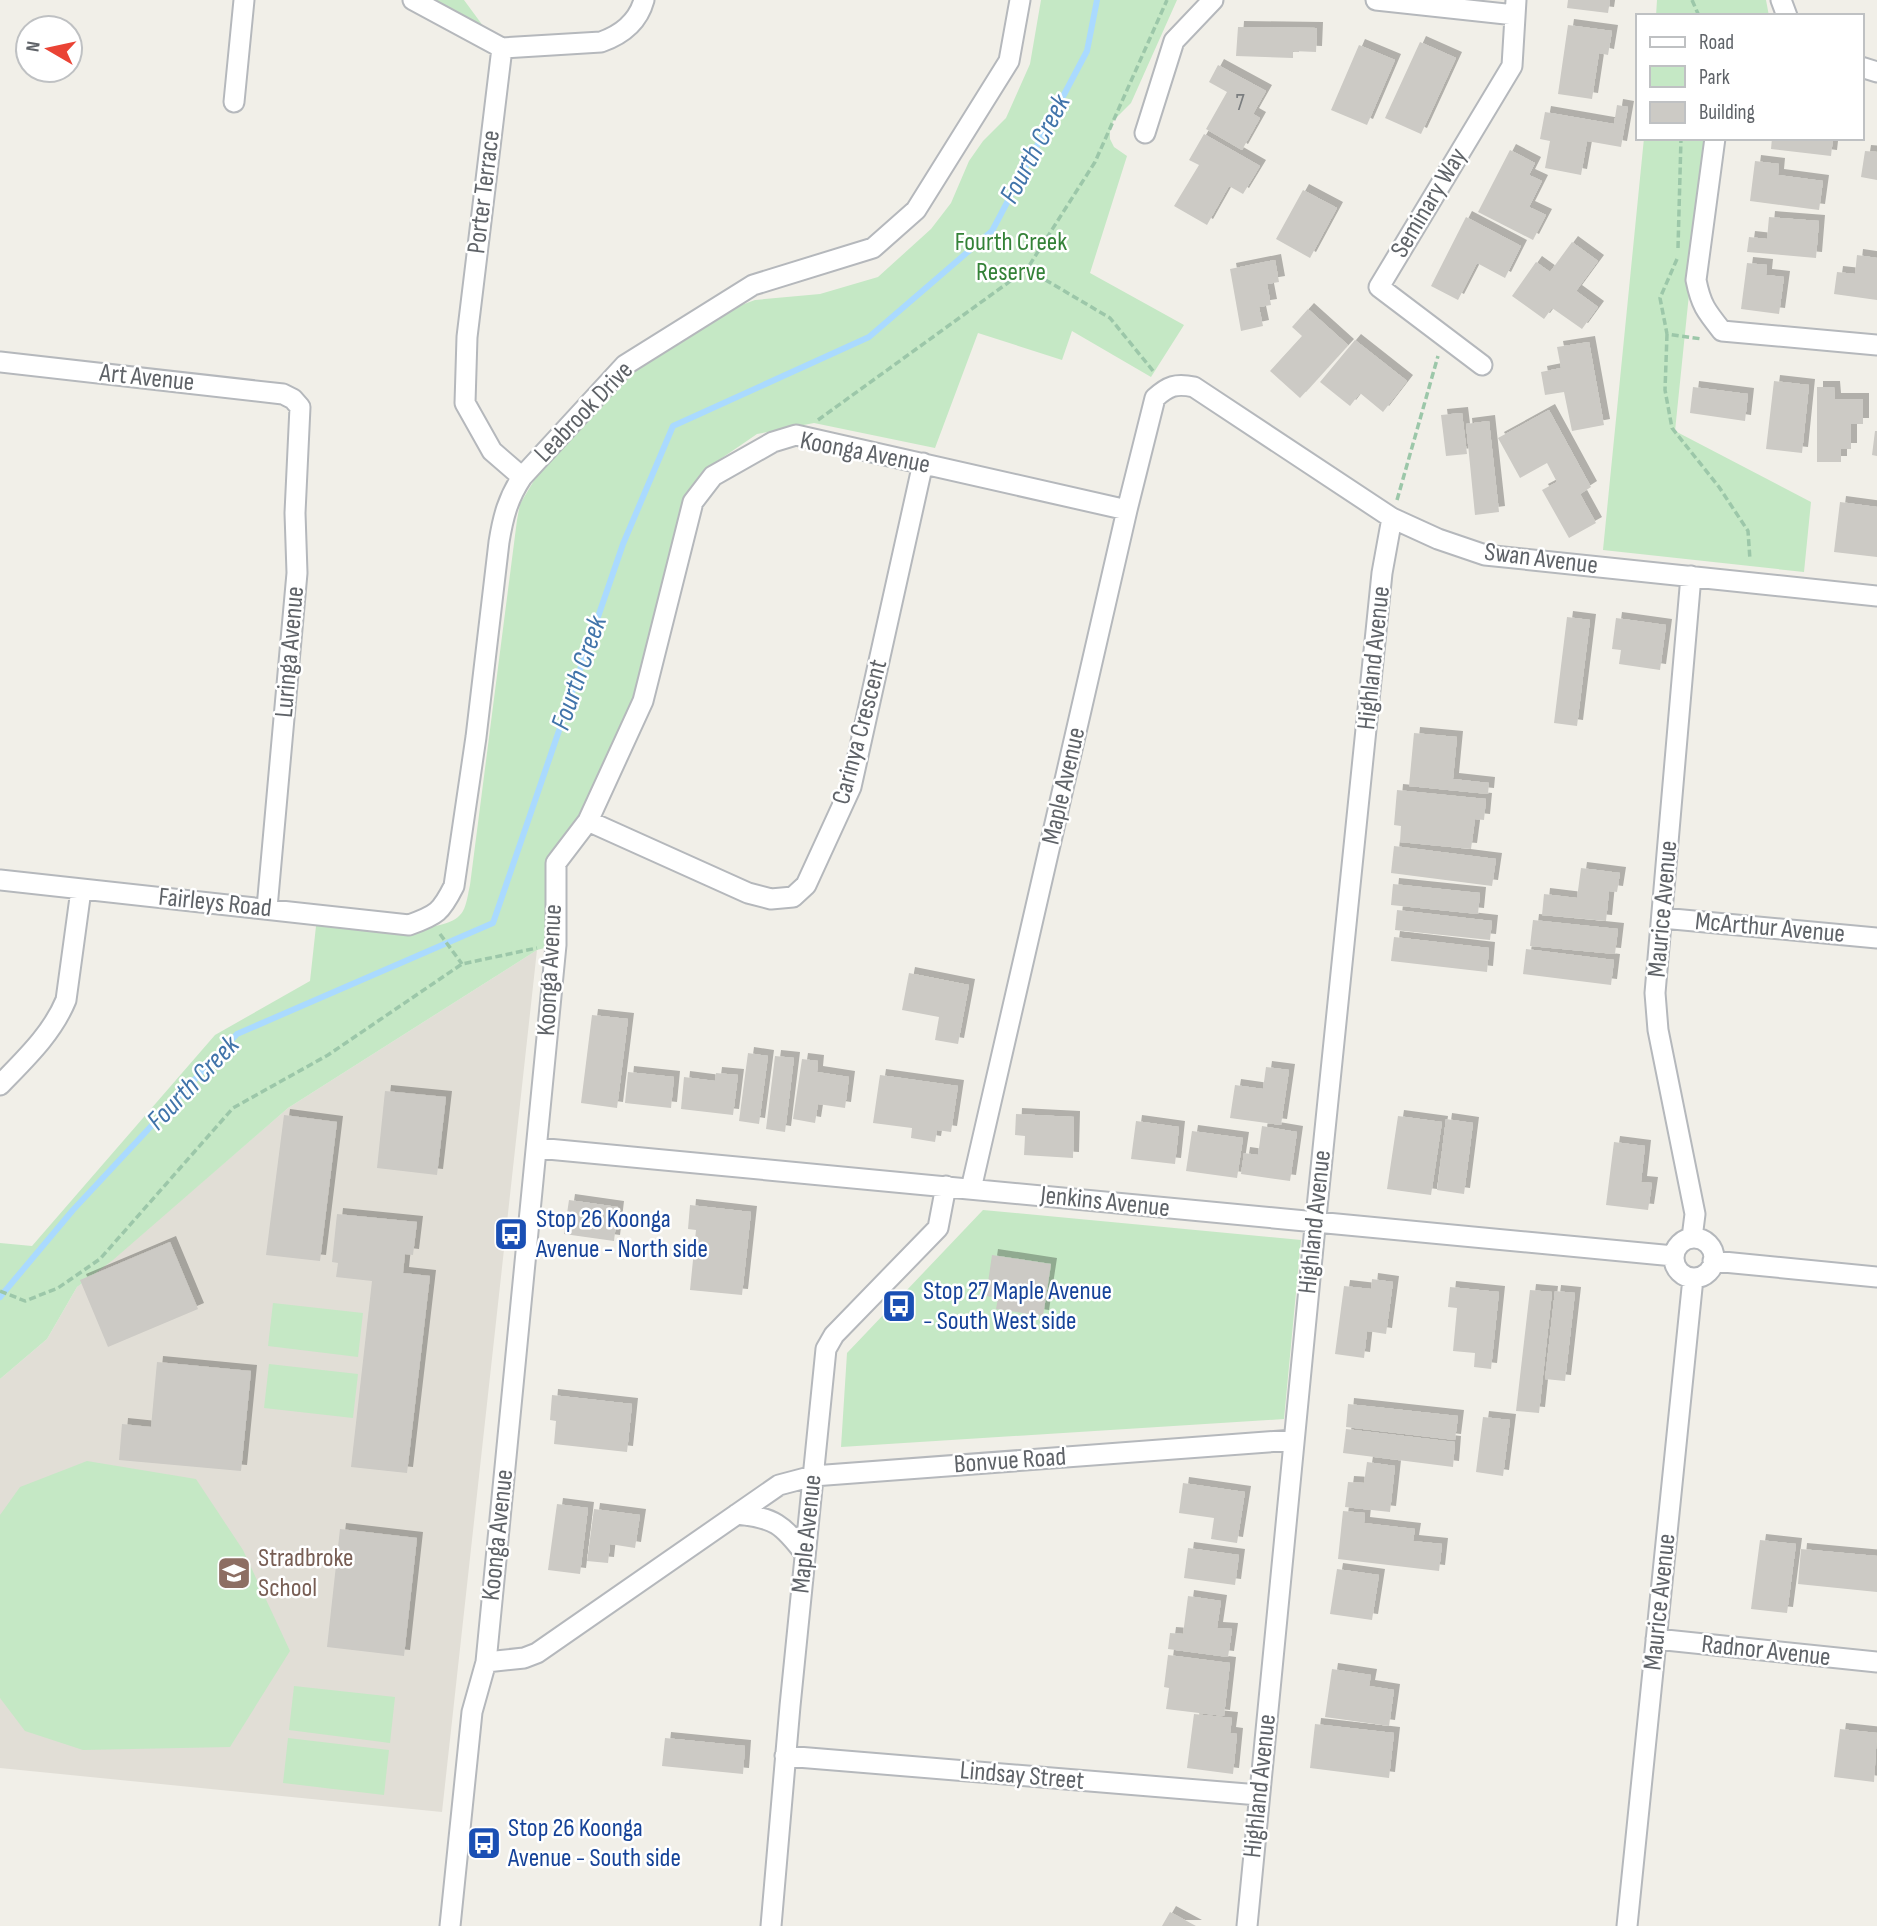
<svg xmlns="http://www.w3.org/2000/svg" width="1877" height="1926" font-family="'Sofia Sans Condensed',sans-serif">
	<defs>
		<filter id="shadow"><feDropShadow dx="6" dy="-6" stdDeviation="0" flood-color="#0004"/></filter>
	</defs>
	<rect width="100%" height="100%" fill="#f1efe8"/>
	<path fill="#e1ded6" d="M537 950 442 1812 0 1768V1379L47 1339 77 1287 113 1259 288 1108Z"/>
	<path fill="#c5e8c5" d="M427 0H464L489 34Z
		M1041 0H1177L1131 103 1114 120 1110 128V139L1114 147 1127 156 1090 273 1184 325 1151 377 1072 331 1062 360 978 333 935 448 814 423 757 434 703 471 685 495 643 701 556 865V945L537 950 288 1108 113 1260 77 1287 47 1339 0 1379V1243L32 1246 215 1035 310 981 317 917C347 921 446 942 463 911 467 904 468 893 470 885L517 520 520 504 536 477 629 369 720 313 755 300 820 294 878 277 931 229 951 203 969 161 983 141 1006 118 1030 64Z
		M1657 0H1766L1769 16H1656Z
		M1644 138H1705L1675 431 1811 502 1804 572 1603 550Z
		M983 1210 1301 1240 1284 1419 841 1447 847 1353Z
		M273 1303 363 1313 358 1357 268 1346Z
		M269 1364 358 1374 353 1418 264 1408Z
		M87 1461 196 1479 243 1550 290 1651 230 1747 83 1750 25 1731 0 1698V1515L20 1487Z
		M294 1686 395 1697 390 1743 289 1730Z
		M288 1738 389 1750 384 1795 283 1783Z"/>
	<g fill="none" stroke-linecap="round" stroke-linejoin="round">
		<path stroke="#aadaff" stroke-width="6" d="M0 1297 73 1210 237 1034 493 923 623 544 673 426 869 337 992 231 1087 51 1097 0"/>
	</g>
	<path fill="#cccac5" filter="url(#shadow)" d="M1568 0H1610L1608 13 1567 8Z
		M1568 25 1612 31 1608 55 1599 53 1592 99 1558 94Z
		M1238 27 1317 28 1316 52 1293 51V58L1236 56Z
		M1420 42 1456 58 1421 134 1385 118Z
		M1359 45 1395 60 1367 125 1331 110Z
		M1218 65 1266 91 1253 114 1260 118 1242 150 1206 129 1227 92 1209 82Z
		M1617 105 1628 107 1621 147 1587 141 1581 175 1545 168 1550 141 1540 139 1545 112 1614 124Z
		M1204 134 1260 166 1243 194 1229 186 1207 225 1174 206 1199 165 1189 160Z
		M1772 138H1833L1831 156 1771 149Z
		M1510 150 1535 163 1529 175 1542 181 1529 207 1546 215 1533 240 1478 212Z
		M1865 151 1877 152V180L1861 177Z
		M1755 161 1779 164 1778 175 1823 181 1819 210 1750 201Z
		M1303 190 1337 208 1310 258 1276 239Z
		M1466 217 1521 246 1505 278 1477 263 1458 300 1431 286Z
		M1769 217 1819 221 1816 258 1747 252 1749 237 1767 239Z
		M1572 242 1598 261 1576 291 1598 307 1582 329 1552 308 1544 319 1512 296 1536 262 1550 272Z
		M1857 255 1877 258V300L1834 294 1837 272 1855 274Z
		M1275 260 1279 282 1267 284 1271 305 1259 307 1263 326 1241 331 1230 269Z
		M1747 263 1767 265 1766 275 1784 277 1779 314 1741 309Z
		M1308 309 1348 345 1300 398 1270 371 1302 336 1292 327Z
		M1355 340 1407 381 1383 412 1360 393 1350 406 1320 382Z
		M1589 342 1604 425 1572 431 1564 392 1545 395 1541 372 1561 368 1557 347Z
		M1774 381 1809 385 1802 453 1766 449Z
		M1693 387 1748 394 1745 421 1690 413Z
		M1817 387H1834L1835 399H1863V424H1851V449H1841V462H1817Z
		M1549 410 1591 487 1580 494 1596 523 1569 538 1542 490 1557 482 1547 463 1520 478 1498 438Z
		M1462 413 1467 454 1446 456 1441 415Z
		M1489 421 1499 512 1475 515 1466 424Z
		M1875 431H1877V456L1872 455Z
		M1840 502 1877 507V557L1834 552Z
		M1567 617 1590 620 1577 726 1554 723Z
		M1616 618 1666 625 1660 670 1619 664 1621 650 1612 649Z
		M1414 733 1457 737 1453 779 1489 783 1488 794 1409 786Z
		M1397 790 1486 799 1484 820 1475 819 1471 849 1400 842 1401 826 1394 825Z
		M1394 846 1496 859 1492 886 1391 873Z
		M1581 868 1620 873 1617 892 1609 891 1606 921 1542 915 1544 894 1577 898Z
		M1393 884 1480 893 1478 914 1391 905Z
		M1397 910 1492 921 1490 940 1395 930Z
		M1533 920 1618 929 1615 954 1530 946Z
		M1394 937 1489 948 1487 972 1391 961Z
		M1526 949 1614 960 1611 985 1523 974Z
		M909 973 969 985 958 1044 935 1040 939 1017 902 1010Z
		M592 1015 628 1019 617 1108 581 1103Z
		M748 1053 768 1056 759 1124 739 1121Z
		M775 1056 794 1058 785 1132 766 1129Z
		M802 1059 818 1061 817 1072 849 1077 845 1108 818 1104 815 1123 793 1119Z
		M1266 1067 1289 1070 1281 1125 1230 1118 1235 1085 1263 1089Z
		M628 1072 674 1077 671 1108 625 1103Z
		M716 1073 738 1075 733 1115 681 1109 684 1077 715 1081Z
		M880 1075 958 1086 951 1132 937 1130 935 1142 911 1138 912 1128 873 1123Z
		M385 1091 446 1097 437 1175 377 1168Z
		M1016 1114 1074 1117 1073 1158 1024 1155 1025 1136 1015 1135Z
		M284 1115 337 1122 320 1261 266 1255Z
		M1398 1116 1442 1122 1431 1195 1387 1189Z
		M1446 1119 1473 1123 1464 1194 1437 1190Z
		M1136 1121 1179 1127 1175 1164 1131 1159Z
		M1262 1126 1297 1132 1290 1181 1241 1174 1244 1153 1258 1155Z
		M1192 1131 1243 1138 1237 1178 1186 1171Z
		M1614 1142 1645 1146 1641 1182 1652 1183 1648 1210 1606 1205Z
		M569 1200 618 1207 614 1241 564 1234Z
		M690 1205 751 1212 742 1295 690 1290 696 1230 688 1229Z
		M337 1214 417 1222 413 1255 405 1254 403 1273 430 1276 407 1473 351 1467 372 1281 336 1277 338 1263 332 1262Z
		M170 1242 198 1309 108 1347 80 1280Z
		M992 1255 1051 1264 1043 1316 996 1309 998 1298 986 1296Z
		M1372 1279 1393 1282 1386 1334 1367 1331 1364 1358 1335 1354 1344 1286 1371 1289Z
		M1450 1287 1499 1292 1491 1369 1474 1367 1475 1353 1453 1351 1457 1308 1448 1307Z
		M1530 1290 1552 1292 1539 1413 1516 1411Z
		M1555 1291 1575 1293 1565 1381 1545 1379Z
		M157 1362 251 1371 241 1471 119 1460 122 1424 151 1427Z
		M552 1395 632 1404 627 1452 554 1444 556 1421 550 1420Z
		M1348 1404 1458 1416 1455 1440 1346 1427Z
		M1483 1417 1510 1420 1503 1476 1476 1472Z
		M1346 1429 1455 1442 1453 1467 1343 1453Z
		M1367 1462 1395 1466 1390 1512 1345 1507 1348 1482 1364 1483Z
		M1183 1483 1245 1492 1237 1543 1211 1539 1214 1518 1179 1513Z
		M557 1504 588 1508 580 1574 548 1570Z
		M594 1509 640 1515 635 1548 610 1544 608 1563 587 1561Z
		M1343 1511 1365 1513 1364 1523 1415 1529 1413 1541 1442 1544 1439 1571 1338 1559Z
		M340 1529 417 1538 404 1656 327 1647Z
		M1760 1540 1796 1544 1787 1613 1751 1609Z
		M1188 1548 1239 1555 1235 1585 1184 1578Z
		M1801 1549 1877 1556V1592L1798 1584Z
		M1337 1569 1379 1575 1372 1620 1330 1614Z
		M1188 1596 1221 1601 1217 1628 1232 1629 1228 1657 1168 1649 1170 1633 1183 1634Z
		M1168 1655 1230 1663 1224 1716 1166 1709 1169 1688 1164 1687Z
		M1332 1669 1371 1675 1369 1686 1394 1690 1389 1726 1325 1717Z
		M1194 1714 1232 1718 1230 1733 1237 1734 1233 1774 1187 1768Z
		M1315 1724 1394 1733 1389 1778 1310 1768Z
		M1840 1729 1877 1733 1874 1782 1834 1777Z
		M665 1738 745 1746 743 1774 662 1766Z
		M1170 1912 1196 1926H1162Z"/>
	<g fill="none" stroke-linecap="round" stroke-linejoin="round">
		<g stroke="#b5b8bc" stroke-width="23">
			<path id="minor" d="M413 0 502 48
				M1376 0 1515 15
				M1781 0 1787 16
				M1861 67 1877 72
				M234 102 244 0
				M1145 133 1174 41 1213 0
				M1715 138 1696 280C1701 305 1706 311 1722 331L1877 345
				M0 362 283 394 293 399 300 407 295 513 297 573 267 908
				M1482 365 1379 287 1512 66 1516 0
				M522 477 492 451 465 403 467 337 502 48 601 42C621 35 638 22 644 0
				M1691 576 1655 993 1658 1030 1695 1214 1692 1238
				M588 821 748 893 771 899 793 897 806 885 851 787 923 463
				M0 880 409 925C437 915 441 912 454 886L476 737 499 542C503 517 508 498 522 477L625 365 753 285 873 248 916 210 1009 61 1020 0
				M1662 918 1877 938
				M0 1085C25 1059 52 1034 66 1000L81 890
				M537 1148 1674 1256
				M971 1189 1127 510 1155 398C1168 386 1176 383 1194 387L1392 518 1438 539 1485 555 1877 596
				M1674 1258a20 20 0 1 1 40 0a20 20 0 1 1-40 0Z
				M1713 1261 1877 1277
				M737 1514C775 1518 782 1524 805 1554
				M1656 1639 1877 1662
				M486 1662 524 1658 537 1653 779 1485 813 1476 1294 1440
				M785 1756 1259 1795
				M450 1926 472 1712 486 1662 556 945V863L588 821 643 701 693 502 713 476 773 442 796 435 1127 510
				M771 1926 790 1706 826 1349 834 1335 938 1228 946 1186
				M1247 1926 1314 1237 1382 573 1392 518
				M1627 1926 1693 1278"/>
		</g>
		<path stroke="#9cc7a9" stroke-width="3.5" stroke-dasharray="7 3.5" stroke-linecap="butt" d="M1692 0 1699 16
			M1678 248 1681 138
			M1677 259 1660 298 1667 334 1702 339
			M1027 269 1110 318 1154 372
			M1667 334 1665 390 1672 428 1719 487 1748 531 1750 560
			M818 420 1027 269 1095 162 1167 0
			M1397 500 1438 356
			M440 934 462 964
			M0 1291 25 1301 58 1288 100 1259 233 1108 328 1055 462 964 537 948"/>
		<use href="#minor" stroke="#fff" stroke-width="19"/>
	</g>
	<defs>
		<g id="bus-square" transform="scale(1.75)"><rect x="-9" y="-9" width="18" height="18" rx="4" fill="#1a4fb4" stroke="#fff"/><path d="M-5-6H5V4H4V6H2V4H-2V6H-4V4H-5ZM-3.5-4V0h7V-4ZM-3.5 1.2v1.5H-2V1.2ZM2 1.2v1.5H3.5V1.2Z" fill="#fff"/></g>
		<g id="school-square" transform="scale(1.75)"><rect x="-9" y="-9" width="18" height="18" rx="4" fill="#8d6e63" stroke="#fff"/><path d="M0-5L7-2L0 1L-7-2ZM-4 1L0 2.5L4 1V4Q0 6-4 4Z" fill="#fff"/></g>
	</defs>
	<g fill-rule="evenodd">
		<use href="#bus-square" x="511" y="1234"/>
		<use href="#bus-square" x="899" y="1306"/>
		<use href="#school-square" x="234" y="1573"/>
		<use href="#bus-square" x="484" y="1843"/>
	</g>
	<g text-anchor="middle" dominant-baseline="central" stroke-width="5" stroke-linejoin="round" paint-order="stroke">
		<g font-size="23" fill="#7a7d7f">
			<text x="1240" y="103">7</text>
		</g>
		<g font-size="26" fill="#5f6368" stroke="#fff">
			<text transform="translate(484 192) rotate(-83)">Porter Terrace</text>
			<text transform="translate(1429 203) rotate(-59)">Seminary Way</text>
			<text transform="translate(147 378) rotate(6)">Art Avenue</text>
			<text transform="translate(584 412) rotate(-46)">Leabrook Drive</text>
			<text transform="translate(865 453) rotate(11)">Koonga Avenue</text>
			<text transform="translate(1541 559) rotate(7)">Swan Avenue</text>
			<text transform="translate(290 652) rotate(-85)">Luringa Avenue</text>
			<text transform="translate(1374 658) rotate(-84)">Highland Avenue</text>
			<text transform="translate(860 732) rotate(-75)">Carinya Crescent</text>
			<text transform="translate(1064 786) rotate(-77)">Maple Avenue</text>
			<text transform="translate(215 903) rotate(6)">Fairleys Road</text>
			<text transform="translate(1663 909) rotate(-85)">Maurice Avenue</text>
			<text transform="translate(1770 928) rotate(5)">McArthur Avenue</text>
			<text transform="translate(550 970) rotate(-87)">Koonga Avenue</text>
			<text transform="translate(1105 1202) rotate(6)">Jenkins Avenue</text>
			<text transform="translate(1315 1222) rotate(-84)">Highland Avenue</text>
			<text transform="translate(1010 1461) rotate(-4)">Bonvue Road</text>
			<text transform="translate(807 1534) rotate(-84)">Maple Avenue</text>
			<text transform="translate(498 1535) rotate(-84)">Koonga Avenue</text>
			<text transform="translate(1660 1602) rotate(-84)">Maurice Avenue</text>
			<text transform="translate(1766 1651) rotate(6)">Radnor Avenue</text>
			<text transform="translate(1022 1776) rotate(5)">Lindsay Street</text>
			<text transform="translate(1260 1786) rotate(-84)">Highland Avenue</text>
		</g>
		<g font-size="26" fill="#348238" stroke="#fff">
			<text x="1011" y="242">Fourth Creek<tspan x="1011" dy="30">Reserve</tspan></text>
		</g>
		<g font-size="26" fill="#164399" stroke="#fff" text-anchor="start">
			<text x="536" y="1219">Stop 26 Koonga<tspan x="536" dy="30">Avenue - North side</tspan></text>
			<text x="923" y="1291">Stop 27 Maple Avenue<tspan x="923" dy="30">- South West side</tspan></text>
			<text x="508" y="1828">Stop 26 Koonga<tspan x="508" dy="30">Avenue - South side</tspan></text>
		</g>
		<g font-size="26" fill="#785e54" stroke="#fff" text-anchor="start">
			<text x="258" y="1558">Stradbroke<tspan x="258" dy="30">School</tspan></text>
		</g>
		<g font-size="28" font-style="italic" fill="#4174aa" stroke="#fff">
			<text transform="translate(1035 149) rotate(-62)">Fourth Creek</text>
			<text transform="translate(579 673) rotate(-71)">Fourth Creek</text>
			<text transform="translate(193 1083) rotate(-46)">Fourth Creek</text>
		</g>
	</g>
	<rect x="1636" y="14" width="228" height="126" fill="#ffffff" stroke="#bfc1c3" stroke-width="2"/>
	<rect x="1650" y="37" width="35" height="10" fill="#ffffff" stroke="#bfc1c3" stroke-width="2"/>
	<text x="1699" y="49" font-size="21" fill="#5f6368">Road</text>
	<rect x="1650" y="66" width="35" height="21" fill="#c5e8c5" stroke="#bfc1c3" stroke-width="2"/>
	<text x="1699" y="84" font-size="21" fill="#5f6368">Park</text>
	<rect x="1650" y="102" width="35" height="21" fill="#cccac5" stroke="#bfc1c3" stroke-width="2"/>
	<text x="1699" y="119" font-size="21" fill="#5f6368">Building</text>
	<g transform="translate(49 49) rotate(279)"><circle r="33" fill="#ffffff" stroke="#bfc1c3" stroke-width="2"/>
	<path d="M0-5L12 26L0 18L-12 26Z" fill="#ea4335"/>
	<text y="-10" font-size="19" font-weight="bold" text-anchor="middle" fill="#5f6368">N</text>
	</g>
</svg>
